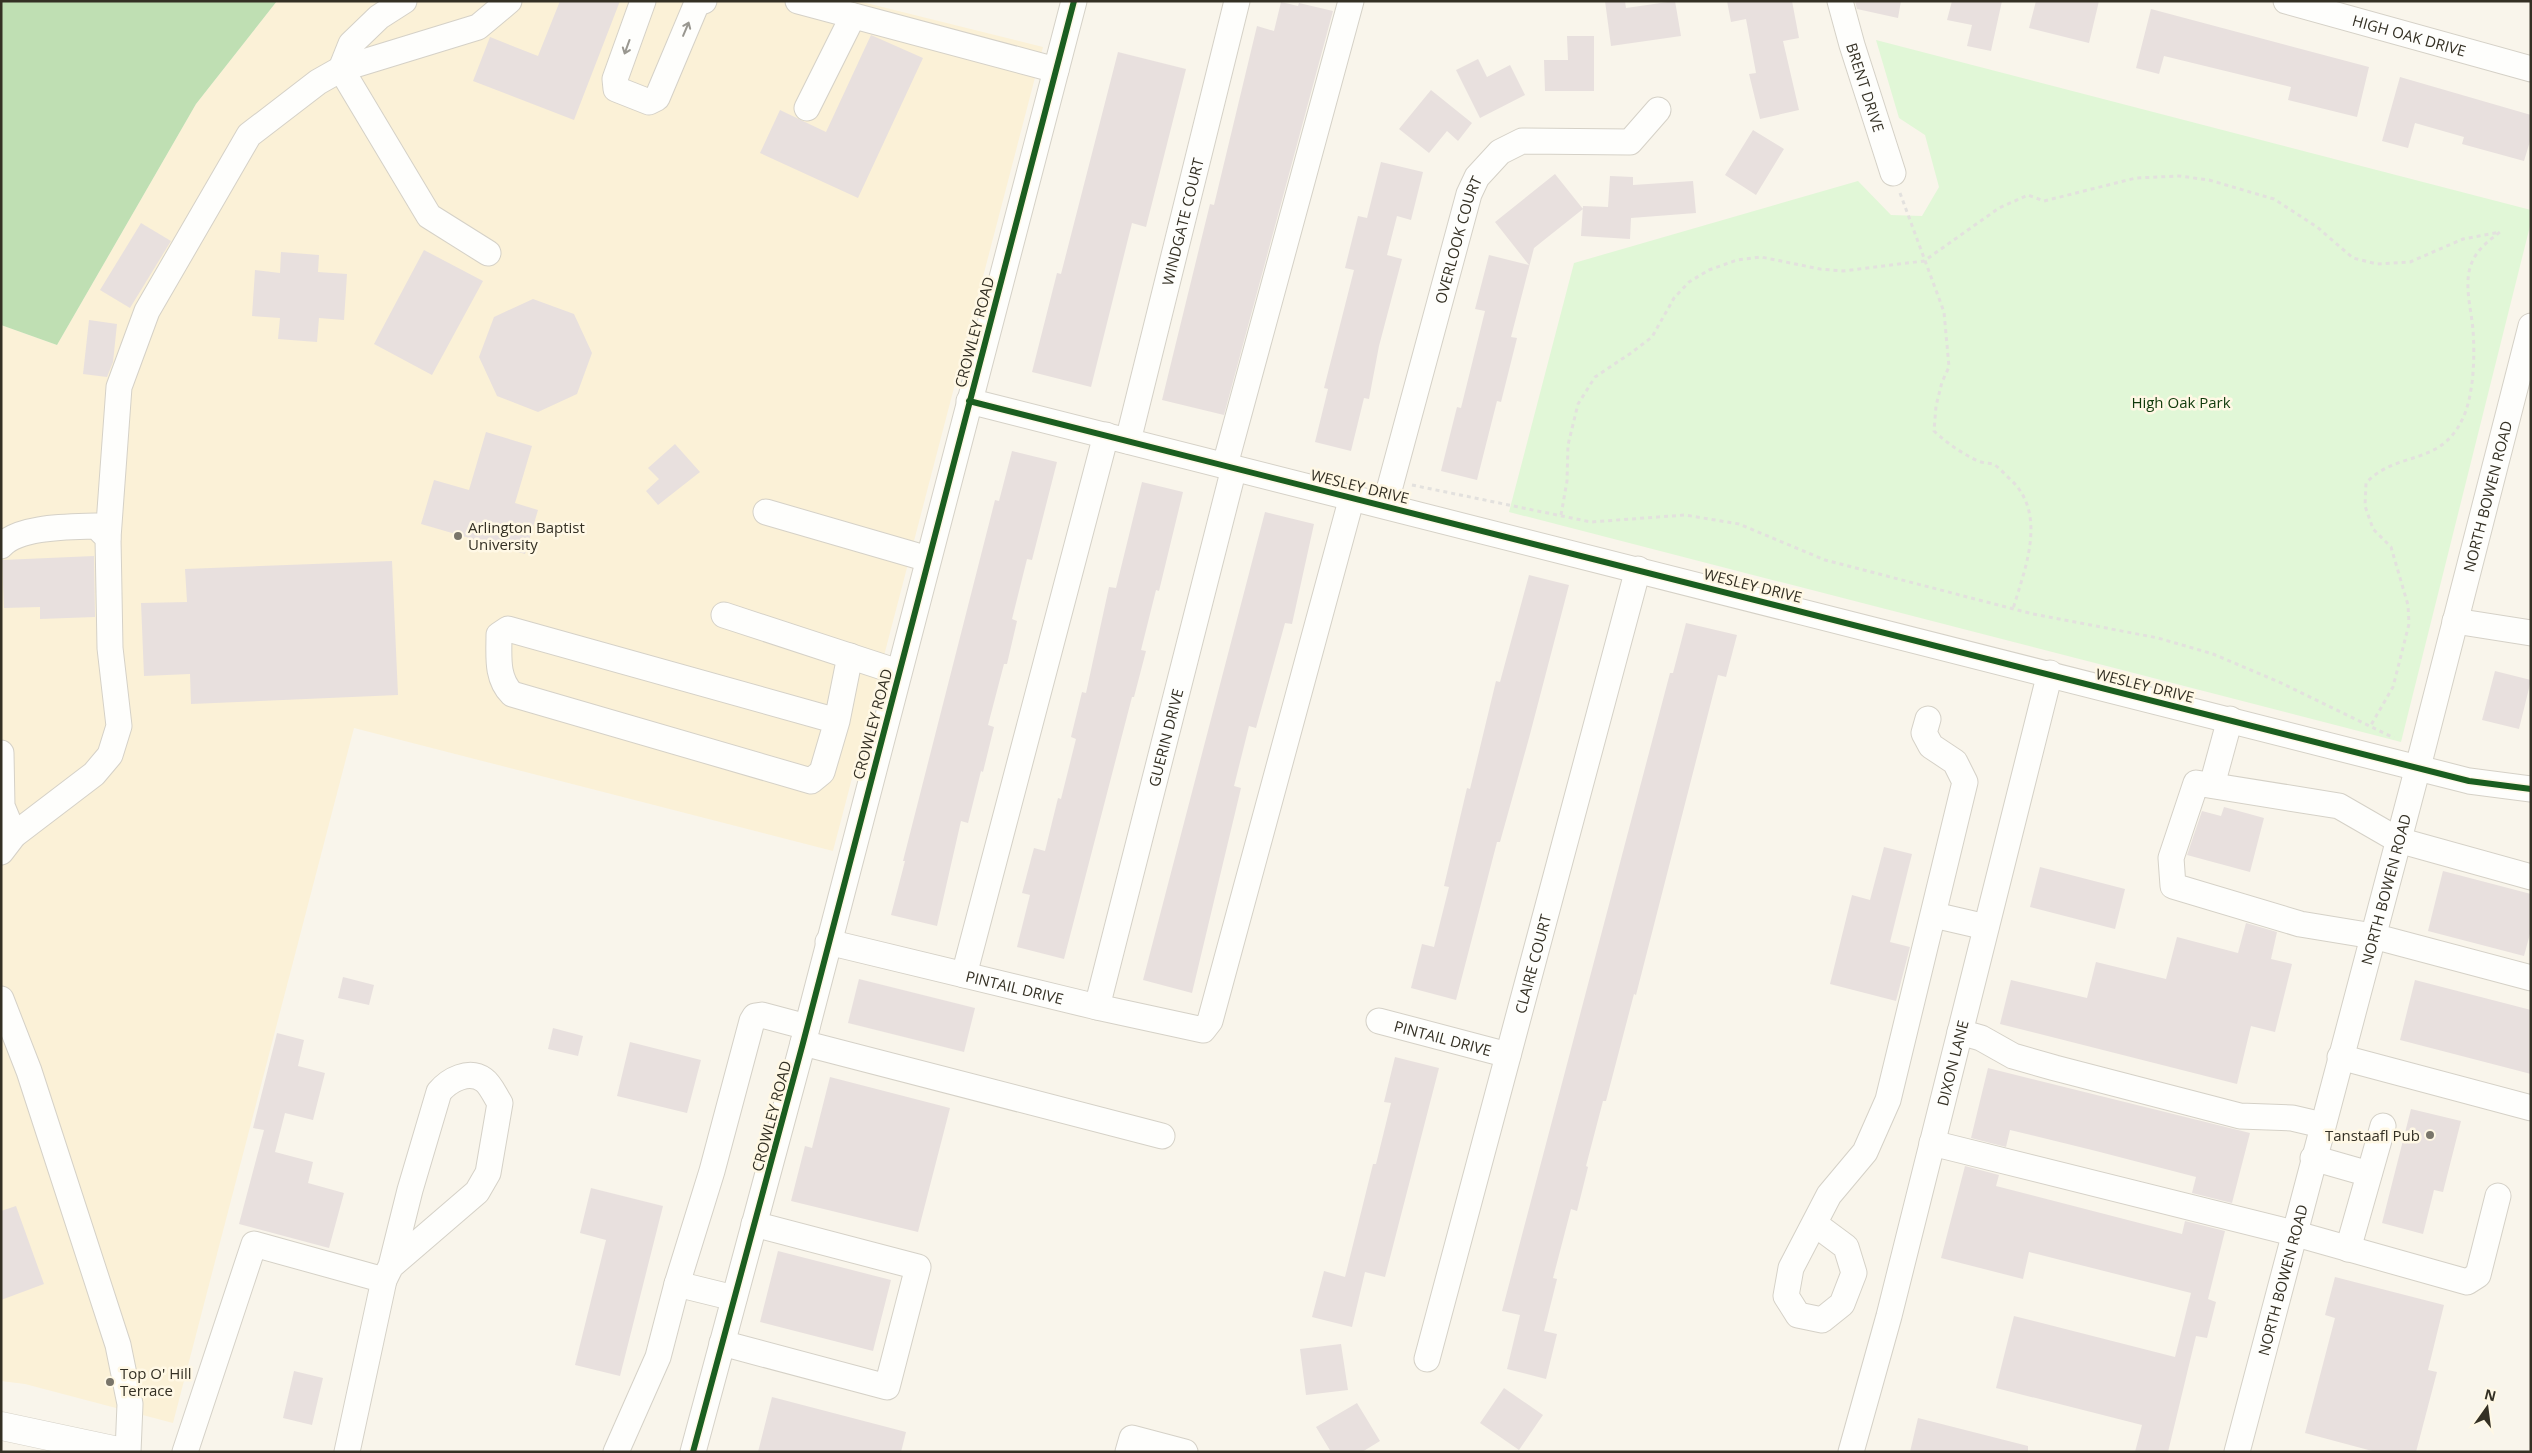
<svg xmlns="http://www.w3.org/2000/svg" width="2532" height="1453" font-family="'Open Sans',sans-serif">
	<rect width="100%" height="100%" fill="#f9f5eb"/>
	<path fill="#fbf1d7" d="M277 1H858L1043 47 833 851 354 728 173 1423 25 1384 1 1381V325L57 345 196 104Z"/>
	<path fill="#e1f7d7" d="M1876 40 2531 210V222L2401 742 1509 512 1574 263 1858 181 1891 215 1922 216 1939 187 1925 135 1899 118Z"/>
	<path fill="#bfdfb3" d="M1 1H277L196 104 57 345 1 325Z"/>
	<path fill="#e8e0de" d="M560 1H620L574 120 473 81 490 37 538 56Z
		M1605 1H1625L1626 8 1675 1 1681 36 1611 46Z
		M1727 1H1792L1799 38 1783 41 1799 110 1760 119 1749 74 1756 73 1746 19 1731 22Z
		M1855 1H1901L1898 18 1857 9Z
		M1952 1H2002L1991 51 1967 46 1972 25 1947 20Z
		M2036 1H2099L2089 43 2029 28Z
		M1281 2 1298 6 1299 3 1333 11 1224 415 1162 400 1210 204 1214 205 1257 26 1274 31Z
		M2151 9 2369 67 2357 117 2288 100 2291 87 2164 56 2159 74 2136 68Z
		M871 35 923 58 858 198 760 153 780 110 826 132Z
		M1567 36H1594V91H1545L1544 60H1568Z
		M1118 52 1186 69 1146 227 1132 223 1091 387 1032 372 1057 273 1061 274Z
		M1478 59 1487 77 1510 65 1525 95 1480 118 1456 70Z
		M2400 77 2531 115V138L2524 161 2462 144 2464 137 2415 123 2408 148 2382 141Z
		M1431 90 1472 123 1458 141 1447 131 1429 153 1399 129Z
		M1753 130 1784 149 1756 195 1725 175Z
		M1381 162 1423 172 1411 220 1397 216 1387 255 1402 259 1379 346 1369 399 1364 398 1351 451 1315 442 1328 389 1324 388 1354 270 1345 268 1358 216 1367 218Z
		M1555 174 1583 209 1534 248 1511 337 1517 338 1501 402 1497 401 1477 480 1441 471 1457 407 1461 408 1485 311 1475 309 1489 255 1529 265 1495 222Z
		M1610 176 1633 177V185L1693 181 1696 213 1631 218 1630 239 1581 236 1583 206 1608 207Z
		M141 223 171 241 130 308 100 290Z
		M424 250 483 281 432 375 374 344Z
		M281 252 319 255 318 272 347 274 344 320 319 318 317 342 278 339 280 318 252 316 255 270 280 273Z
		M533 299 574 314 592 353 577 394 538 412 497 396 479 357 494 317Z
		M89 320 117 324 113 362 107 377 83 374Z
		M486 432 532 446 515 503 538 510 525 554 421 524 434 480 469 490Z
		M675 444 700 472 658 505 646 491 659 479 648 468Z
		M1012 451 1057 462 1032 560 1027 559 1012 619 1017 621 1007 664H1004L988 725 994 727 983 772 981 771 968 823 961 821 937 926 891 915 905 861H903L995 500 999 501Z
		M1142 482 1183 492 1159 591 1156 590 1141 650 1146 651 1134 697H1132L1064 959 1017 947 1030 895 1022 893 1034 848 1045 851 1058 798 1061 799 1076 739 1071 737 1082 692 1086 693 1109 587 1116 588Z
		M1265 512 1314 524 1292 624 1285 623 1256 728 1249 726 1234 786 1241 788 1192 993 1143 980Z
		M94 556 95 617 40 619V607L4 608 2 560Z
		M392 561 398 695 191 704 190 674 144 676 141 603 187 602 185 569Z
		M1529 575 1569 585 1529 738 1500 842H1497L1456 1000 1411 988 1422 944 1434 947 1449 887 1444 886 1467 788 1470 789 1496 681 1500 682Z
		M1686 623 1737 635 1726 677 1718 675 1636 995 1634 994 1606 1101H1603L1586 1166 1588 1167 1577 1211 1571 1209 1553 1278 1557 1279 1544 1331 1557 1334 1546 1379 1507 1369 1520 1315 1502 1311 1670 673H1673Z
		M2495 671 2531 680 2519 729 2482 720Z
		M2224 807 2264 818 2250 872 2187 855 2202 811 2221 816Z
		M1884 847 1912 854 1890 942 1910 947 1896 1001 1830 984 1852 895 1870 900Z
		M2040 867 2125 889 2115 929 2030 907Z
		M2443 871 2531 894V930L2524 956 2428 931Z
		M2246 923 2277 932 2271 959 2292 964 2275 1032 2251 1026 2237 1084 2000 1024 2011 980 2087 998 2096 962 2166 979 2177 937 2238 953Z
		M343 977 374 985 369 1005 338 998Z
		M859 979 975 1008 964 1052 848 1023Z
		M2415 980 2531 1010V1074L2400 1040Z
		M553 1028 583 1036 578 1056 548 1049Z
		M277 1033 304 1040 298 1066 325 1073 313 1120 285 1113 275 1152 313 1162 308 1183 344 1193 329 1248 239 1224 264 1130 253 1128Z
		M630 1042 701 1060 687 1113 617 1096Z
		M1395 1057 1439 1068 1385 1277 1365 1272 1352 1327 1312 1317 1324 1271 1345 1277 1373 1164H1376L1391 1103 1384 1102Z
		M1988 1068 2250 1133 2232 1203 2192 1193 2196 1177 2096 1151 2010 1130 2006 1147 1971 1138Z
		M830 1077 950 1108 918 1232 791 1201 805 1146 812 1148Z
		M2411 1109 2461 1121 2443 1192 2434 1190 2423 1234 2382 1223Z
		M1965 1166 1999 1175 1996 1186 2182 1234 2185 1221 2225 1231 2208 1299 2216 1302 2207 1338 2196 1336 2168 1452H2135L2142 1425 1996 1388 2014 1316 2175 1357 2191 1293 2029 1252 2023 1279 1941 1258Z
		M591 1188 663 1206 620 1376 575 1365 606 1240 580 1233Z
		M16 1206 44 1284 1 1300V1211Z
		M778 1251 891 1280 873 1351 760 1322Z
		M2335 1277 2444 1305 2428 1370 2437 1372 2416 1452H2376L2305 1433 2335 1318 2325 1315Z
		M1341 1344 1348 1390 1306 1395 1300 1349Z
		M294 1371 323 1378 312 1425 283 1418Z
		M1504 1388 1543 1415 1519 1450 1480 1423Z
		M772 1397 906 1432 901 1452H758Z
		M1357 1403 1380 1441 1362 1452H1331L1316 1427Z
		M1918 1418 2028 1446V1452H1910Z"/>
	<g fill="none" stroke-linecap="round" stroke-linejoin="round">
		<g stroke="#d5d1c7" stroke-width="27">
			<g id="minor">
				<path d="M404 1 379 17 351 44 341 69 429 216 488 253"/>
				<path d="M643 1 615 79 616 89 649 102 657 98 697 3 704 1"/>
				<path d="M798 1 1056 70"/>
				<path id="s1" d="M1840 1 1852 45 1893 173"/>
				<path id="s2" d="M2286 1 2531 69"/>
				<path d="M807 108 853 16"/>
				<path d="M969 401 2469 781 2531 789"/>
				<path id="s3" d="M1128 441 1237 1"/>
				<path d="M1225 465 1351 1"/>
				<path id="s4" d="M1385 505 1469 194 1477 177 1500 152 1522 141 1630 142 1658 110"/>
				<path d="M766 512 928 559"/>
				<path d="M108 538 119 387 147 311 249 135 318 82 341 69 478 27 509 1"/>
				<path d="M1 546C19 526 70 527 96 526L108 538 110 648 119 726 110 755 94 774 14 835 1 852"/>
				<path d="M724 615 898 672"/>
				<path d="M2455 621 2531 633"/>
				<path d="M837 721 508 629 499 635C499 656 496 678 512 694L811 781 822 772 837 721 850 656"/>
				<path d="M1 753 2 806 14 835"/>
				<path d="M2212 785 2230 719"/>
				<path d="M2531 877 2398 840 2339 806 2196 783 2171 858 2173 886 2300 924 2373 936 2531 978"/>
				<path d="M1934 915 1986 927"/>
				<path id="s5" d="M828 942 1097 1007 1203 1030 1210 1021 1352 497"/>
				<path d="M964 975 1106 435"/>
				<path d="M1 999 29 1071 118 1345 130 1404 128 1452"/>
				<path id="s6" d="M1097 1007 1234 468"/>
				<path id="s7" d="M1379 1021 1508 1055"/>
				<path d="M1960 1032 1981 1038 2013 1056 2055 1068 2240 1116 2292 1118 2322 1125"/>
				<path d="M803 1043 1162 1136"/>
				<path d="M2340 1057 2531 1108"/>
				<path d="M1932 1143 2293 1233 2467 1282 2478 1275 2498 1196"/>
				<path d="M2313 1158 2369 1174"/>
				<path d="M1815 1224 1846 1247 1854 1273 1842 1304 1822 1320 1798 1315 1786 1296 1791 1268 1829 1195 1865 1152 1888 1100 1965 782 1955 762 1931 746 1924 733 1928 719"/>
				<path d="M2348 1249 2383 1126"/>
				<path d="M384 1280 391 1266 477 1192 488 1173 500 1103C495 1096 491 1085 484 1080 469 1069 449 1080 439 1092L410 1190 391 1266"/>
				<path d="M677 1284 712 1171 752 1021 755 1016 762 1015 807 1027"/>
				<path d="M722 1343 887 1387 918 1267 754 1224"/>
				<path id="s8" d="M1427 1359 1638 569"/>
				<path d="M185 1452 254 1244 384 1280 347 1452"/>
				<path d="M616 1452 658 1357 677 1284 734 1298"/>
				<path d="M693 1452 803 1043 1074 1"/>
				<path d="M1128 1452 1132 1438 1185 1452"/>
				<path id="s9" d="M1851 1452 1889 1316 2050 673"/>
				<path id="s10" d="M2237 1452 2418 767 2531 326"/>
			</g>
		</g>
		<g stroke="#d5d1c7" stroke-width="29">
			<path id="major" d="M1 1426 123 1452"/>
		</g>
		<path stroke="#e3e1de" stroke-width="3" stroke-dasharray="4 4" stroke-linecap="butt" d="M1900 193 1944 312 1949 367 1942 382 1936 406 1934 431C1947 443 1961 453 1978 461 1983 463 1988 463 1993 464 1999 467 2005 475 2010 479 2048 514 2025 568 2013 609
			M1412 485 1591 522 1685 515 1739 524 1825 560 2033 614 2158 638 2213 654 2279 682 2394 738
			M1561 515 1567 481 1568 445 1578 404 1595 377 1631 353 1652 337 1674 298 1689 282 1709 270 1737 260 1761 257 1820 269 1843 271 1924 261 1999 208 2028 195 2044 201 2136 178 2179 176 2209 180 2274 199 2317 227 2353 258 2377 264 2410 262 2463 239 2500 232C2490 240 2480 247 2474 258 2462 280 2471 306 2473 330 2475 356 2474 396 2462 420 2439 467 2397 450 2366 483L2365 506 2373 529 2391 547 2408 605 2409 624 2393 687 2371 725"/>
		<use href="#minor" stroke="#fefefc" stroke-width="25"/>
		<use href="#major" stroke="#fefefc" stroke-width="28"/>
		<g stroke="#fff8e5" stroke-width="9">
			<path id="cycleway" d="M969 401 2469 781 2531 789
				M693 1452 803 1043 1074 1"/>
		</g>
		<use href="#cycleway" stroke="#1b5e20" stroke-width="6"/>
	</g>
	<defs><path id="oneway-shaft" d="M-6 0H5M1.5-3L5.5 0L1.5 3" fill="none" stroke-width="1.6" stroke-linecap="round" stroke-linejoin="round" transform="scale(1.25)"/></defs>
	<g stroke="#999790">
		<use href="#oneway-shaft" transform="translate(686 29) rotate(-67)"/>
		<use href="#oneway-shaft" transform="translate(627 47) rotate(110)"/>
	</g>
	<g fill="#79756a" stroke="#fff8e5" stroke-width="2">
		<circle cx="458" cy="536" r="5"/>
		<circle cx="2430" cy="1135" r="5"/>
		<circle cx="110" cy="1382" r="5"/>
	</g>
	<g text-anchor="middle" dominant-baseline="central" stroke-width="5" stroke-linejoin="round" paint-order="stroke">
		<g font-size="15" fill="#343024" stroke="#fff8e5">
			<text stroke="none"><textPath href="#s2" startOffset="128">HIGH OAK DRIVE</textPath></text>
			<text stroke="none"><textPath href="#s1" startOffset="90">BRENT DRIVE</textPath></text>
			<text stroke="none"><textPath href="#s3" startOffset="226">WINDGATE COURT</textPath></text>
			<text stroke="none"><textPath href="#s4" startOffset="275">OVERLOOK COURT</textPath></text>
			<text transform="translate(974 332) rotate(-75)">CROWLEY ROAD</text>
			<text transform="translate(1360 486) rotate(14)">WESLEY DRIVE</text>
			<text stroke="none"><textPath href="#s10" startOffset="988">NORTH BOWEN ROAD</textPath></text>
			<text transform="translate(1753 585) rotate(14)">WESLEY DRIVE</text>
			<text transform="translate(2145 685) rotate(14)">WESLEY DRIVE</text>
			<text transform="translate(872 724) rotate(-75)">CROWLEY ROAD</text>
			<text stroke="none"><textPath href="#s6" startOffset="278">GUERIN DRIVE</textPath></text>
			<text stroke="none"><textPath href="#s10" startOffset="582">NORTH BOWEN ROAD</textPath></text>
			<text stroke="none"><textPath href="#s8" startOffset="409">CLAIRE COURT</textPath></text>
			<text stroke="none"><textPath href="#s5" startOffset="192">PINTAIL DRIVE</textPath></text>
			<text stroke="none"><textPath href="#s7" startOffset="66">PINTAIL DRIVE</textPath></text>
			<text stroke="none"><textPath href="#s9" startOffset="402">DIXON LANE</textPath></text>
			<text transform="translate(771 1116) rotate(-75)">CROWLEY ROAD</text>
			<text stroke="none"><textPath href="#s10" startOffset="178">NORTH BOWEN ROAD</textPath></text>
		</g>
		<g font-size="15" fill="#103a0b" stroke="#fff8e5">
			<text x="2181" y="402">High Oak Park</text>
		</g>
		<g font-size="15" fill="#343024" stroke="#fff8e5" text-anchor="start">
			<text x="468" y="527">Arlington Baptist<tspan x="468" dy="17">University</tspan></text>
			<text x="2420" y="1135" text-anchor="end">Tanstaafl Pub</text>
			<text x="120" y="1373">Top O' Hill<tspan x="120" dy="17">Terrace</tspan></text>
		</g>
	</g>
	<rect width="2532" height="1453" fill="none" stroke="#343024" stroke-width="5"/>
	<g transform="translate(2487 1408) rotate(14)" stroke="#fff8e5" stroke-width="4" paint-order="stroke">
	<path d="M0-4L9 19L0 12L-9 19Z" fill="#343024"/>
	<text y="-8" font-size="14" font-weight="bold" text-anchor="middle" fill="#343024">N</text>
	</g>
</svg>
